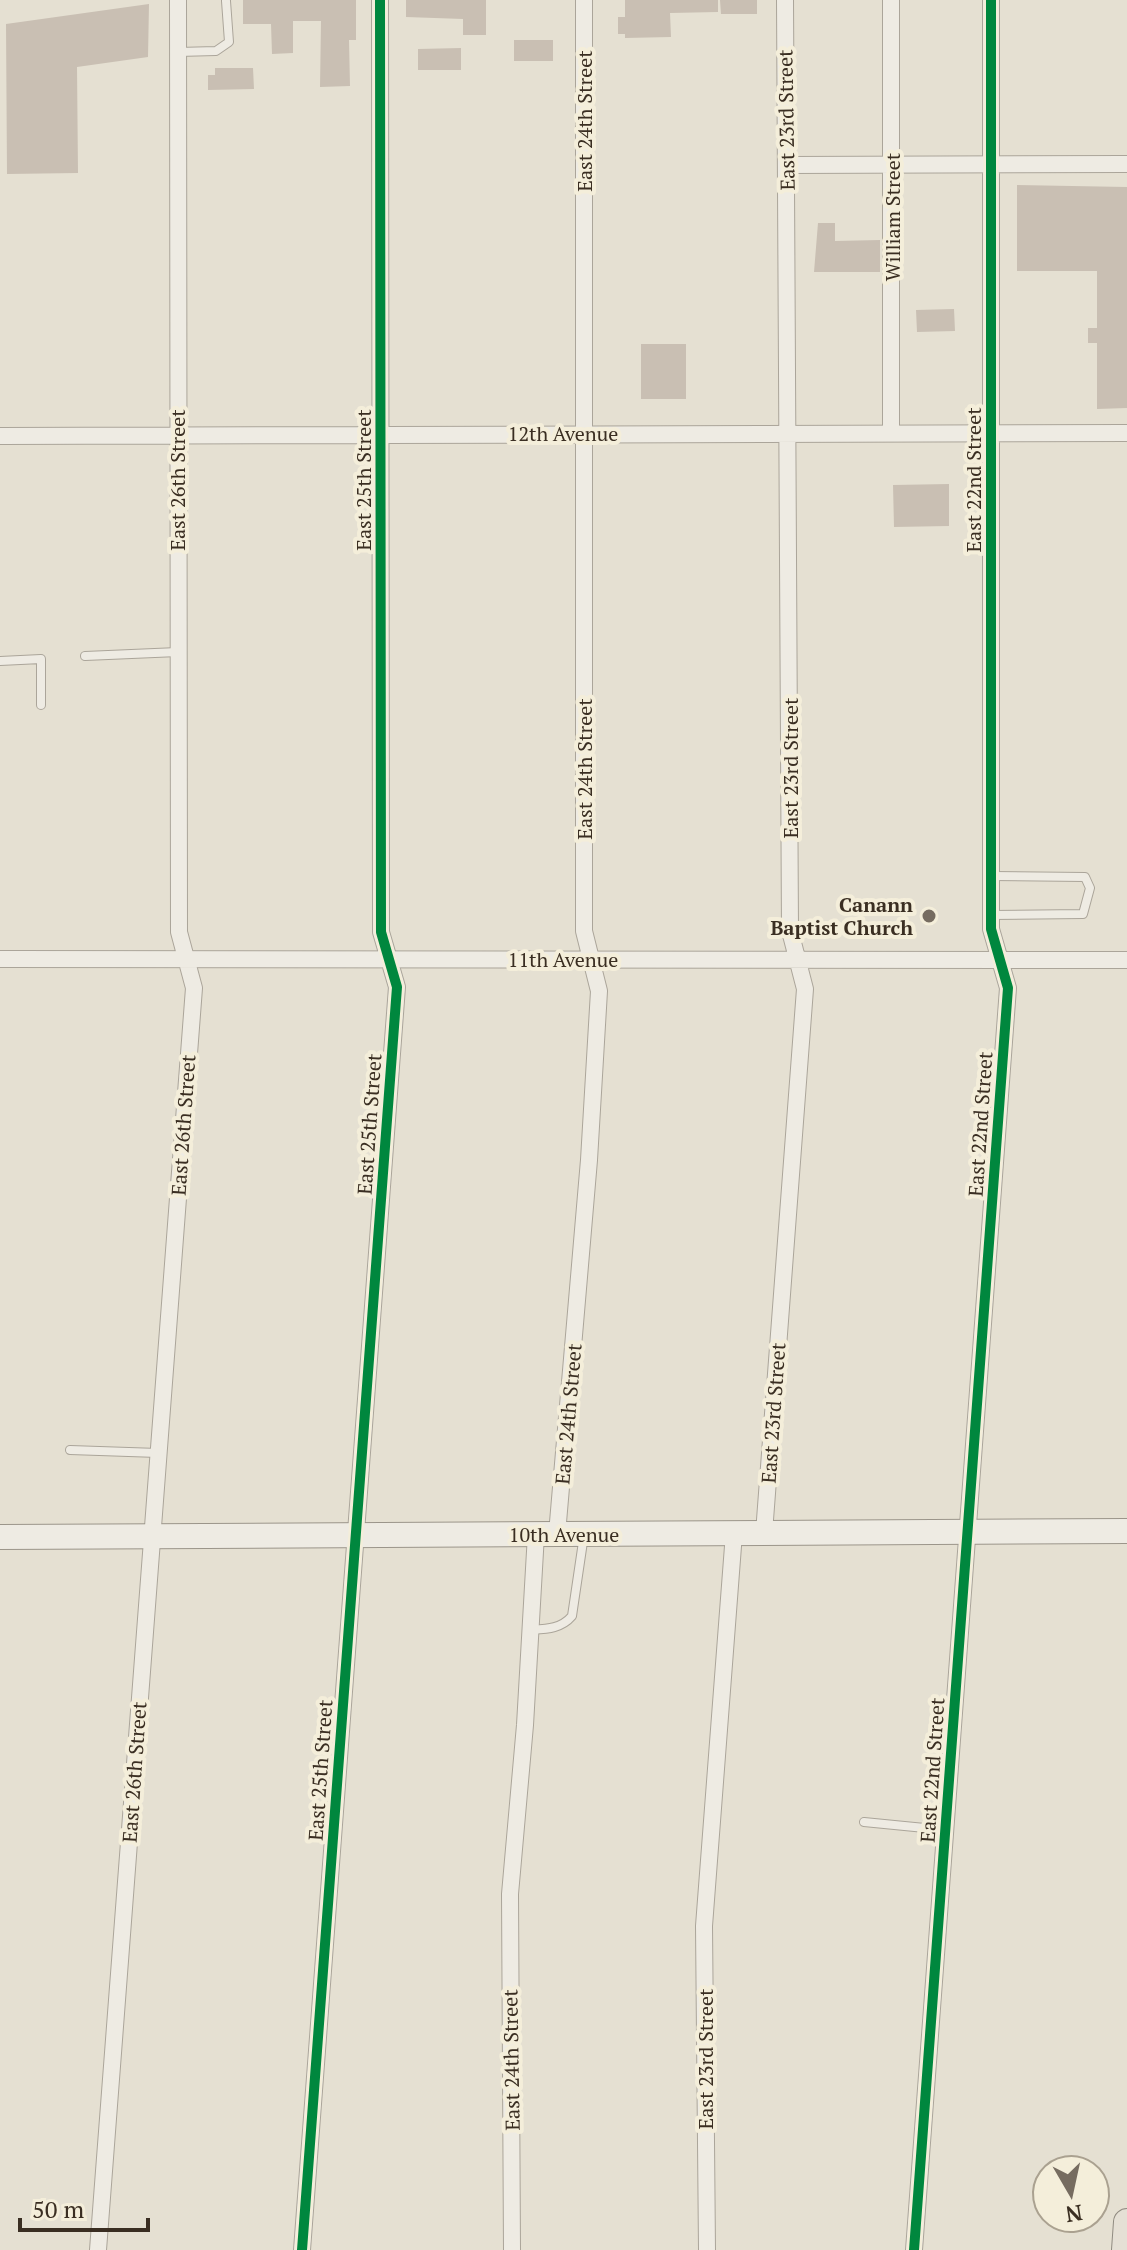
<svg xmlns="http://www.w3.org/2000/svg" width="1127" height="2250" font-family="'PT Serif',serif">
	<rect width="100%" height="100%" fill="#e5e0d2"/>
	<path fill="#c9bfb3" d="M243 0H356V40H349L350 86 320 87 321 21H293V53L272 54 271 24H243Z
		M406 0H486V35H463V19L406 17Z
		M625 0H718V12L670 13 671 37 625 38V34H618V17H625Z
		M720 0H757V14H721Z
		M149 4 148 57 77 67 78 173 7 174 6 24Z
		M514 40H553V61H514Z
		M461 48V70H418V49Z
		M215 68H253L254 89 208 90V75H215Z
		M1017 185 1127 187V408L1097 409V343H1088V328H1097V271H1017Z
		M818 223H835V241L880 240V272H814Z
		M954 309 955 331 917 332 916 310Z
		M641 344H686V399H641Z
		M949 484V526L894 527 893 485Z"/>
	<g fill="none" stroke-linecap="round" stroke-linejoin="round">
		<g stroke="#aba59a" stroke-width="10">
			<path id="lane" d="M178 52 216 51 229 42 226 1
				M85 656 178 652
				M0 661 41 659V705
				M991 876 1085 877 1090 888 1083 914 991 915
				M70 1450 158 1453
				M530 1630C546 1629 561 1629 572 1616L584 1535
				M864 1822 945 1830"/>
		</g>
		<g stroke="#aba59a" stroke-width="18">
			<path id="street" d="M891 0V433
				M787 165 1127 164
				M0 436 1127 433
				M0 959 1127 960
				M764 1533 805 989 790 931 785 0
				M557 1534 589 1160 599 991 584 931V0
				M98 2250 194 988 179 932 178 0
				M302 2250 397 987 381 932 380 0
				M512 2250 510 1894 525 1725 536 1534
				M707 2250 704 1926 734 1533
				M914 2250 1008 988 991 929V0"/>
		</g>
		<g stroke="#9b958a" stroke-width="26">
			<path id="secondary" d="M0 1537 1127 1531"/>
		</g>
		<g stroke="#908b81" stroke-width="28">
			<path id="primary" d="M1125 2250 1127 2222"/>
		</g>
		<use href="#lane" stroke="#eeebe3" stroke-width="8"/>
		<use href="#street" stroke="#eeebe3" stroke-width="16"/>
		<use href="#secondary" stroke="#eeebe3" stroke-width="24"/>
		<use href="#primary" stroke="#e5e0d5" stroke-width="26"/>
		<g stroke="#f4eeda" stroke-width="15">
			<path id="cycleway" d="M302 2250 397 987 381 932 380 0
				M914 2250 1008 988 991 929V0"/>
		</g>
		<use href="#cycleway" stroke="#00873e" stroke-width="10"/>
	</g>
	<circle fill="#766c60" stroke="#f4eeda" stroke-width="3" cx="929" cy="916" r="8"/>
	<g text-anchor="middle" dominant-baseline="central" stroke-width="8" stroke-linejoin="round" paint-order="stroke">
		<g font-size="20" fill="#3a2e22" stroke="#f4eeda">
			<text transform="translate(786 120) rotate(-91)">East 23rd Street</text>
			<text transform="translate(584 121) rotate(-90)">East 24th Street</text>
			<text transform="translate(892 217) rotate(-90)">William Street</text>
			<text x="563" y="433">12th Avenue</text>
			<text transform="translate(177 480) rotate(-90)">East 26th Street</text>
			<text transform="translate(363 480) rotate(-90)">East 25th Street</text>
			<text transform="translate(973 480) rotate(-90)">East 22nd Street</text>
			<text transform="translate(790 768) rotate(-90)">East 23rd Street</text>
			<text transform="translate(584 769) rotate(-90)">East 24th Street</text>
			<text x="563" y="959">11th Avenue</text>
			<text transform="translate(369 1124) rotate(-86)">East 25th Street</text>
			<text transform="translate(980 1124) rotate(-86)">East 22nd Street</text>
			<text transform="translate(183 1125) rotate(-86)">East 26th Street</text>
			<text transform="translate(773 1413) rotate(-86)">East 23rd Street</text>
			<text transform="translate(568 1414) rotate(-85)">East 24th Street</text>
			<text x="564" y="1534">10th Avenue</text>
			<text transform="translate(320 1770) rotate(-86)">East 25th Street</text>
			<text transform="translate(932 1770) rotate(-86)">East 22nd Street</text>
			<text transform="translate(134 1772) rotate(-86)">East 26th Street</text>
			<text transform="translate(705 2059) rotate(-90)">East 23rd Street</text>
			<text transform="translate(511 2060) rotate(-91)">East 24th Street</text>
		</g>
		<g font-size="20" font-weight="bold" fill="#3a2e22" stroke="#f4eeda" text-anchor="end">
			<text x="913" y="904">Canann<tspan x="913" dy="23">Baptist Church</tspan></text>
		</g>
	</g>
	<g transform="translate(1071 2194) rotate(171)"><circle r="38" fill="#f4eeda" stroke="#aaa190" stroke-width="2"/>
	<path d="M0-6L14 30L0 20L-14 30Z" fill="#766c60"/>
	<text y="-12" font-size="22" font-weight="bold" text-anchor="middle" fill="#3a2e22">N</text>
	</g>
	<path d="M20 2218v12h128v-12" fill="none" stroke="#3a2e22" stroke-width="4"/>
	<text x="32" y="2218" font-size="24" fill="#3a2e22" stroke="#f4eeda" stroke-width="6" paint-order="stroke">50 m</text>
</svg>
